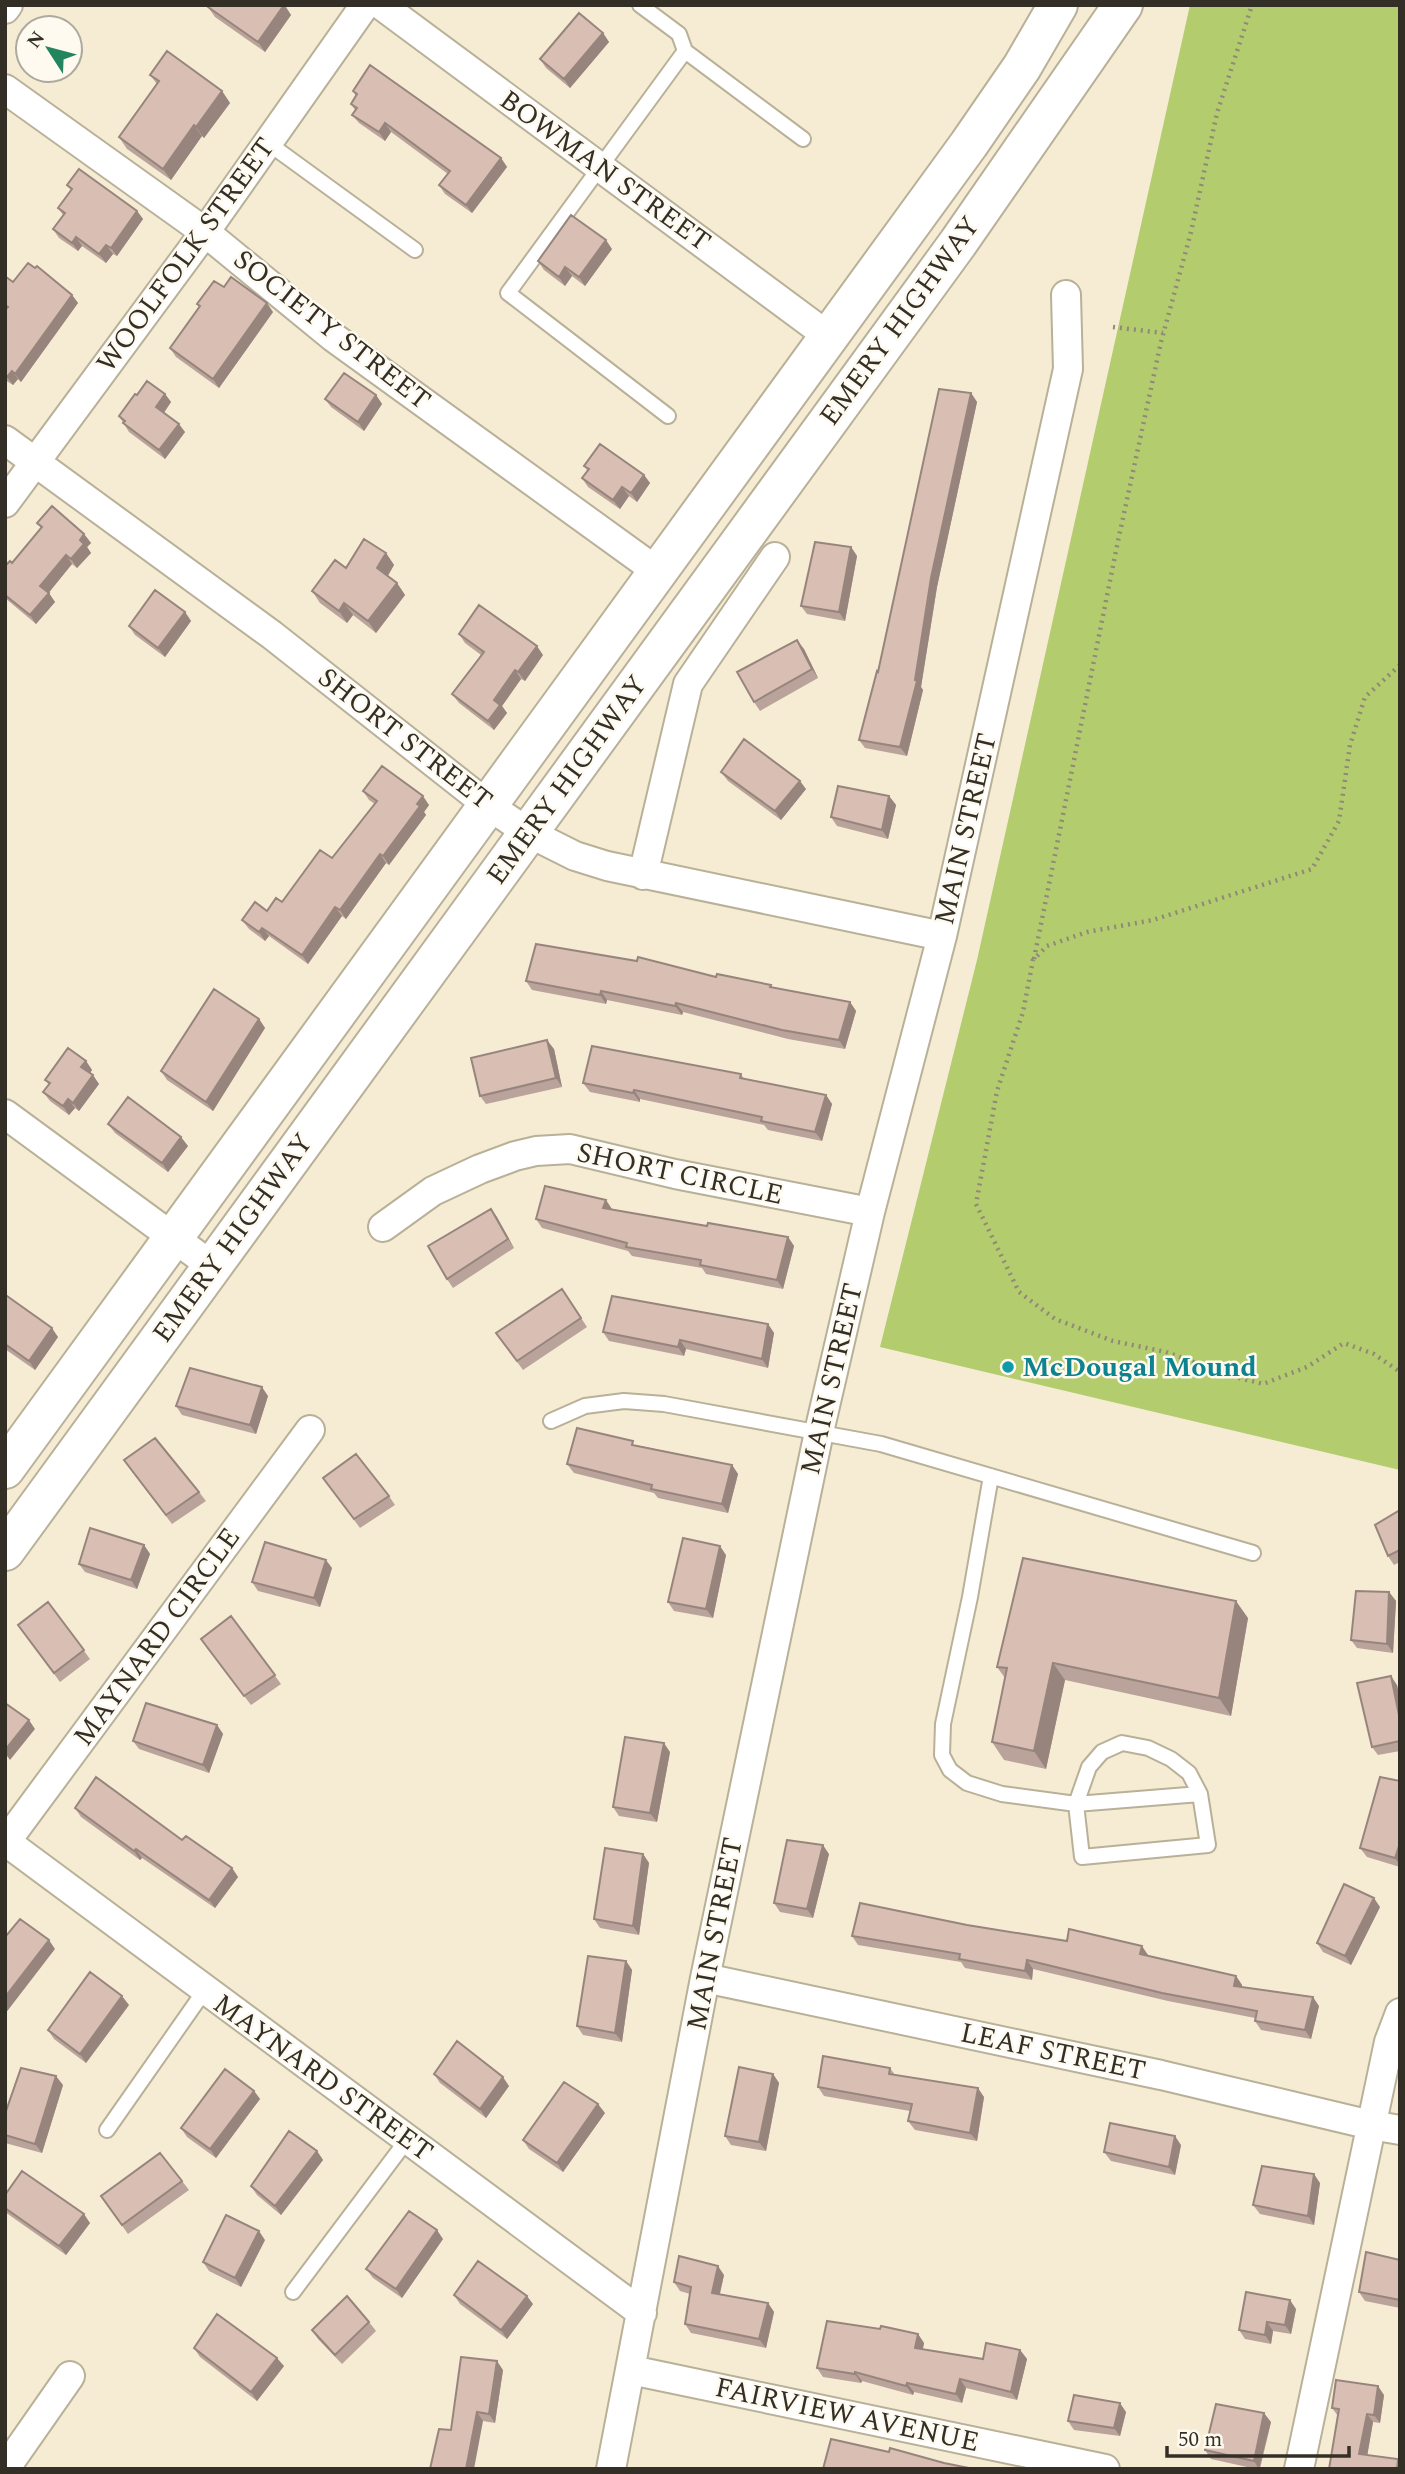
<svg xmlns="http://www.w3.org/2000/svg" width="1405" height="2474" font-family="Spectral,serif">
	<rect width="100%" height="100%" fill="#f6ecd4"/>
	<path fill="#b3cc6d" d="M1190 5H1400V1470L880 1347 977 960Z"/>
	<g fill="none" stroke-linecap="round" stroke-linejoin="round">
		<g stroke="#b9b098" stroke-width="18">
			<path id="lane" d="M640 5 679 34 685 51 508 293 668 416
				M685 51 803 139
				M268 143 415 250
				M551 1421 585 1406 624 1401 664 1404 881 1444 1253 1553
				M991 1476 970 1597 943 1724 942 1755 950 1770 967 1783 1002 1794 1076 1804 1200 1794 1189 1773 1171 1759 1148 1748 1122 1743 1102 1752 1089 1767 1076 1804 1082 1857 1208 1845 1200 1794
				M107 2130 205 1990
				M293 2292 407 2140"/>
		</g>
		<g stroke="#b9b098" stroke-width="32">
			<path id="street" d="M381 5 828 336
				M5 9 8 5
				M5 89 205 232 333 337 658 572
				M5 440 272 635 489 806 529 833 575 856 607 866 942 936
				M5 503 205 232 365 5
				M643 875 688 684 775 557
				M5 1114 212 1266
				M383 1227 433 1191 480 1169 515 1156 536 1151 570 1149 675 1174 870 1212
				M5 1841 642 2313
				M5 1843 310 1430
				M705 1978 1161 2075 1371 2125 1400 2130
				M631 2370 1105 2469
				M5 2469 70 2376
				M611 2469 705 1978 819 1432 870 1212 942 936 1068 369 1066 295
				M1299 2469 1389 2042 1400 2013"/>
		</g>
		<g stroke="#b9b098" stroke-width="42">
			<path id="highway" d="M5 1469 969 144 1022 67 1058 5
				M5 1551 958 243 1123 5"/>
		</g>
		<path stroke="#908979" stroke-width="4.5" stroke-dasharray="2 5" stroke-linecap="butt" d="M1113 327 1163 333
			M1400 665 1365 697 1350 745 1339 821 1312 869 1153 920 1087 932 1047 946 1033 960 1023 1012 997 1091 976 1204 1019 1292 1055 1319 1113 1341 1166 1352 1232 1376 1263 1384 1307 1367 1344 1343 1374 1354 1400 1372
			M1034 959 1118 541 1161 342 1191 232 1217 113 1252 5"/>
		<use href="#lane" stroke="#fff" stroke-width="14"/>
		<use href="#street" stroke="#fff" stroke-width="28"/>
		<use href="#highway" stroke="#fff" stroke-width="38"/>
	</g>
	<path fill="#baa39a" d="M209 5H285L291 15 265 52 215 17 208 7Z
		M603 33 609 42 570 88 546 68 540 59Z
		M150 75 222 91 230 103 204 138 202 136 171 180 127 149 119 137 157 84Z
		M353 91 501 158 507 167 472 213 445 194 439 185 448 174 391 132 385 141 359 123 352 115 355 110 351 104 356 96Z
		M67 185 137 211 143 219 117 256 113 254 106 263 82 246 78 251 59 238 53 229 63 215 58 208 71 190Z
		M612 249 585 286 572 276 565 286 544 270 538 261Z
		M5 278 13 282 72 295 78 303 21 382 18 379 13 385 5 380Z
		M224 287 273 312 219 388 176 357 170 348 199 307 197 304Z
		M971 393 977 402 937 587 921 687 923 690 907 756 865 748 859 740 878 672Z
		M165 394 171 402 164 413 185 432 165 459 129 432 119 416 137 395Z
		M376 395 382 404 364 431 331 407 325 399Z
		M584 466 644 475 650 483 637 502 629 496 620 509 588 487 582 478 587 470Z
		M37 523 84 534 91 543 87 547 91 553 77 568 72 564 48 593 55 602 36 624 5 598V566L12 563 41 528Z
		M851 547 857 556 845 621 807 614 801 606Z
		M386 553 394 565 388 576 397 583 405 595 376 633 353 615 347 623 320 603 312 591 346 568Z
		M185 612 191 621 165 657 135 635 129 626Z
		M459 634 543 655 525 681 521 679 502 706 507 713 494 730 459 703 452 694 481 655 465 643Z
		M804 649 818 678 760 711 754 702Z
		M721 772 806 789 781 820 728 781Z
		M363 791 429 805 424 812 426 815 389 865 386 863 346 919 342 916 308 964 269 936 265 941 249 929 242 920 267 911 282 902 332 858 375 804 369 800Z
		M889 796 896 805 888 839 837 826 831 817Z
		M716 977 771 985 773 988 850 1002 856 1011 845 1049 788 1039 683 1012 682 1015 607 1000 606 1004 532 990 526 981Z
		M259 1019 265 1028 213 1111 167 1080 161 1071Z
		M554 1049 562 1087 486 1104 480 1096Z
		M86 1061 92 1070 90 1073 99 1084 79 1111 75 1108 69 1115 50 1101 43 1092 49 1085 45 1080Z
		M741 1074 744 1079 826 1095 832 1104 822 1141 768 1130 764 1125 640 1099V1102L590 1092 583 1083Z
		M108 1124 188 1146 168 1172 115 1133Z
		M491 1209 514 1248 453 1288 447 1279Z
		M612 1209V1210L707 1226 788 1237 794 1246 783 1289 706 1274 702 1268 632 1256 628 1251 542 1228 536 1219Z
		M562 1289 587 1327 523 1370 496 1333Z
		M5 1298 58 1337 35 1370 5 1349Z
		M768 1324 774 1333 768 1368 686 1349 684 1356 609 1341 603 1332Z
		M268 1396 256 1434 182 1415 176 1406Z
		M636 1445 732 1465 738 1474 728 1513 658 1498 654 1493 574 1473 567 1464Z
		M130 1469 199 1492 206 1501 172 1524Z
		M329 1486 389 1496 395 1505 360 1528Z
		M1400 1510V1562L1394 1565 1388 1556Z
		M144 1545 150 1554 137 1589 85 1572 79 1564Z
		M726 1555 713 1618 674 1611 668 1602Z
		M332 1568 320 1607 258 1591 252 1582Z
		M1389 1592 1396 1601 1393 1653 1357 1648 1351 1640Z
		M48 1602 90 1659 60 1682 18 1625Z
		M231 1616 281 1684 251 1705 207 1648Z
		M1248 1618 1231 1716 1065 1680 1046 1769 1004 1760 992 1742 1005 1678 997 1667Z
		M1397 1685 1400 1699V1751L1378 1755 1372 1747Z
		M217 1725 223 1734 209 1773 139 1749 133 1741Z
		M670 1752 657 1822 619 1816 613 1807Z
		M1400 1781V1867L1367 1857 1360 1848Z
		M75 1808 182 1840 232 1868 238 1877 215 1908 142 1858 140 1860 81 1817Z
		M643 1854 649 1863 639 1935 600 1928 594 1919Z
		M829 1854 813 1918 780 1912 774 1903Z
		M1380 1907 1351 1965 1323 1952 1317 1943Z
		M967 1925 1148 1955V1956L1236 1976 1242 1985V1987L1319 2006 1311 2039 1261 2030 1255 2021V2018L1168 2001 1033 1969 1032 1980 965 1968 961 1962 858 1945 852 1936Z
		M626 1961 632 1970 622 2042 583 2035 577 2026Z
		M129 2005 86 2063 54 2039 48 2030Z
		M890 2068 895 2075 984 2097 977 2141 915 2130 908 2121 910 2111 824 2096 818 2087Z
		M434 2074 509 2086 486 2118 440 2083Z
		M773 2074 779 2083 766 2151 731 2145 725 2136Z
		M63 2085 42 2153 5 2143V2114Z
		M254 2091 260 2099 216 2158 187 2137 181 2128Z
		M605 2113 563 2172 529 2149 523 2140Z
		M1181 2145 1175 2175 1111 2161 1104 2152Z
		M317 2151 323 2160 281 2215 257 2195 251 2186Z
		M182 2181 189 2190 128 2234 101 2196Z
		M1320 2183 1314 2225 1260 2214 1253 2205Z
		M5 2195 90 2223 66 2255 5 2212Z
		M443 2239 402 2298 373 2278 366 2269Z
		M265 2240 241 2287 209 2271 203 2262Z
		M1400 2260V2308L1365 2301 1359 2292Z
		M724 2275 720 2294 768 2303 774 2312 766 2348 691 2333 685 2324 690 2294 680 2291 674 2282Z
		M454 2295 533 2304 507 2339 460 2304Z
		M1296 2309 1291 2334 1273 2331 1271 2344 1245 2339 1239 2330Z
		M369 2322 376 2331 342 2364 318 2339 312 2330Z
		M880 2329 918 2334 924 2343 923 2349 983 2359 1020 2350 1027 2359 1017 2400 966 2388 962 2403 914 2392 913 2395 862 2381 861 2383 823 2377 817 2368Z
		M194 2348 284 2366 257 2401 200 2357Z
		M503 2370 495 2423 483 2421 451 2430Z
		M1384 2395 1380 2423 1373 2422 1367 2455 1398 2459 1400 2461V2469H1329L1338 2416 1332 2408Z
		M1126 2412 1120 2436 1074 2430 1068 2421Z
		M1271 2422 1260 2469H1256L1211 2459 1205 2450Z"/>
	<path fill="#97857d" d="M284 5 291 15 265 52 258 42Z
		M603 33 609 42 570 88 564 79Z
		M222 91 230 103 204 138 196 127Z
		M385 123 391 132 385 141 379 132Z
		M194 125 202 136 171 180 163 169Z
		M501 158 507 167 472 213 466 205Z
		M137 211 143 219 117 256 111 248Z
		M76 237 82 246 78 251 72 243Z
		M606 240 612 249 585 286 579 277Z
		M106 245 113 254 106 263 99 254Z
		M565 267 572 276 565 286 559 277Z
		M72 295 78 303 21 382 15 374Z
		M267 303 273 312 219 388 213 379Z
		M12 371 18 379 13 385 7 377Z
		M971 393 977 402 937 587 921 687 923 690 907 756 900 747 915 680 931 578Z
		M165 394 171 402 162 415 156 407Z
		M376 395 382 404 364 431 358 422Z
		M179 424 185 432 165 459 159 450Z
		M644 475 650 483 637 502 631 493Z
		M622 487 629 496 620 509 613 500Z
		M84 534 91 543 87 547 91 553 77 568 71 559 80 540Z
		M851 547 857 556 845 621 839 612Z
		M386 553 394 565 385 580 377 568Z
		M66 555 72 564 47 595 40 586Z
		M397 583 405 595 376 633 368 621Z
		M49 593 55 602 36 624 30 615Z
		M344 603 353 615 347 623 339 611Z
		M185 612 191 621 165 657 158 648Z
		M797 640 804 649 818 678 812 669Z
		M537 646 543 655 525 681 518 672Z
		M515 670 521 679 502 706 507 713 494 730 488 721 494 700Z
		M800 781 806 789 781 820 775 811Z
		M423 796 429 805 424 812 426 815 389 865 383 856Z
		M889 796 896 805 888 839 882 830Z
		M380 854 386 863 346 919 340 910Z
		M335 907 342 916 308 964 302 955Z
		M262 928 269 936 265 941 259 932Z
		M601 991 607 1000 606 1004 600 995Z
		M850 1002 856 1011 845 1049 839 1040Z
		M676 1003 683 1012 682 1015 675 1006Z
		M259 1019 265 1028 213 1111 206 1102Z
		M547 1040 554 1049 562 1087 556 1078Z
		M86 1061 92 1070 88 1076 81 1067Z
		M93 1075 99 1084 79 1111 73 1103Z
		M634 1090 640 1099V1102L633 1093Z
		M826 1095 832 1104 822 1141 815 1132Z
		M68 1099 75 1108 69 1115 63 1106Z
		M181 1137 188 1146 168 1172 162 1163Z
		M606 1200 612 1209 609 1217 603 1208Z
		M491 1209 497 1217 514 1248 508 1239Z
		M788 1237 794 1246 783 1289 777 1280Z
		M768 1324 774 1333 768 1368 762 1359Z
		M52 1328 58 1337 35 1370 29 1361Z
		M680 1340 686 1349 684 1356 678 1347Z
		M262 1387 268 1396 256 1434 250 1425Z
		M732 1465 738 1474 728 1513 722 1504Z
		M144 1545 150 1554 137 1589 131 1580Z
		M720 1546 726 1555 713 1618 706 1609Z
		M326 1560 332 1568 320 1607 314 1598Z
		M1389 1592 1396 1601 1393 1653 1387 1644Z
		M1236 1601 1248 1618 1231 1716 1219 1698Z
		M1053 1663 1065 1680 1046 1769 1034 1751Z
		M1391 1676 1397 1685 1400 1699V1720Z
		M29 1720 35 1729 10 1760 5 1753V1750Z
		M217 1725 223 1734 209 1773 203 1765Z
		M664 1743 670 1752 657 1822 650 1813Z
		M1400 1843V1865L1395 1858Z
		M823 1845 829 1854 813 1918 807 1909Z
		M136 1849 142 1858 140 1860 134 1851Z
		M643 1854 649 1863 639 1935 633 1926Z
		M232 1868 238 1877 215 1908 209 1900Z
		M1374 1898 1380 1907 1351 1965 1345 1956Z
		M49 1940 55 1949 5 2014V1997Z
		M1142 1946 1148 1955 1146 1963 1140 1954Z
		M1027 1960 1033 1969 1032 1980 1025 1971Z
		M626 1961 632 1970 622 2042 615 2033Z
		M1236 1976 1242 1985 1240 1995 1234 1986Z
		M122 1996 129 2005 86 2063 80 2054Z
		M1313 1997 1319 2006 1311 2039 1305 2030Z
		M773 2074 779 2083 766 2151 759 2142Z
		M56 2076 63 2085 42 2153 35 2144Z
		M503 2077 509 2086 486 2118 480 2109Z
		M978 2088 984 2097 977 2141 970 2133Z
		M254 2091 260 2099 216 2158 210 2149Z
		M598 2104 605 2113 563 2172 557 2163Z
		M1175 2136 1181 2145 1175 2175 1169 2167Z
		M317 2151 323 2160 281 2215 275 2206Z
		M1314 2174 1320 2183 1314 2225 1308 2216Z
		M84 2214 90 2223 66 2255 59 2246Z
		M437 2230 443 2239 402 2298 396 2289Z
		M259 2231 265 2240 241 2287 235 2278Z
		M718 2266 724 2275 718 2301 712 2293Z
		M527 2296 533 2304 507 2339 501 2330Z
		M1290 2300 1296 2309 1291 2334 1285 2325Z
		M768 2303 774 2312 766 2348 759 2339Z
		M1267 2322 1273 2331 1271 2344 1265 2335Z
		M918 2334 924 2343 921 2357 915 2348Z
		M1020 2350 1027 2359 1017 2400 1011 2392Z
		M277 2358 284 2366 257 2401 251 2392Z
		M497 2361 503 2370 495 2423 489 2414Z
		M855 2372 862 2381 861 2383 855 2374Z
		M960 2379 966 2388 962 2403 956 2394Z
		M907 2383 914 2392 913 2395 906 2386Z
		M1378 2386 1384 2395 1380 2423 1374 2415Z
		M1120 2403 1126 2412 1120 2436 1114 2428Z
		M477 2412 483 2421 474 2469H466Z
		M1264 2413 1271 2422 1259 2469 1254 2461Z
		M1367 2414 1373 2422 1366 2463 1359 2454Z
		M1398 2459 1400 2461V2469H1397Z"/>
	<path fill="#d8beb3" stroke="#97857d" stroke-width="2" d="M209 5H284L258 42 208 7Z
		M579 13 603 33 564 79 540 59Z
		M167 51 222 91 196 127 194 125 163 169 119 137 159 81 150 75Z
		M370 65 501 158 466 205 439 185 450 171 385 123 379 132 352 115 357 108 351 104 357 94 353 91Z
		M79 169 137 211 111 248 106 245 99 254 76 237 72 243 53 229 65 213 58 208 72 189 67 185Z
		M571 215 606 240 579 277 565 267 559 277 538 261Z
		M28 263 35 268 37 266 72 295 15 374 12 371 7 377 5 376V310L8 307 5 305V278L6 277 13 282Z
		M231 277 267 303 213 379 170 348 200 306 197 304 214 281 224 287Z
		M344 373 376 395 358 422 325 399Z
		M147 381 165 394 156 407 179 424 159 450 123 423 125 421 119 416 135 394 137 395Z
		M939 389 971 393 931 578 915 680 917 681 900 747 859 740 877 671 878 672Z
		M600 444 644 475 631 493 622 487 613 500 582 478 589 469 584 466Z
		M52 506 84 534 80 540 84 544 71 559 66 555 40 586 49 593 30 615 5 595V566L10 561 12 563 42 527 37 523Z
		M364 539 386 553 377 568 397 583 368 621 344 603 339 611 312 591 335 560 346 568Z
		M815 542 851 547 839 612 801 606Z
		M155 590 185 612 158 648 129 626Z
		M479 605 537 646 518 672 515 670 494 700 500 705 488 721 452 694 484 652 459 634Z
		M797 640 812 669 754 702 737 672Z
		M744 739 800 781 775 811 721 772Z
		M382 766 423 796 417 804 420 806 383 856 380 854 340 910 335 907 302 955 262 928 259 932 242 920 255 902 267 911 276 898 282 902 320 850 332 858 377 801 363 791Z
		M838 786 889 796 882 830 831 817Z
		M536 944 637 961 638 957 716 977 717 974 771 985 770 987 850 1002 839 1040 782 1030 676 1003 675 1006 601 991 600 995 526 981Z
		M214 989 259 1019 206 1102 161 1071Z
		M547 1040 556 1078 480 1096 471 1058Z
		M592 1046 741 1074 740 1078 826 1095 815 1132 761 1121 762 1117 634 1090 633 1093 583 1083Z
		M68 1048 86 1061 81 1067 93 1075 73 1103 68 1099 63 1106 43 1092 50 1083 45 1080Z
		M128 1097 181 1137 162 1163 108 1124Z
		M545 1186 606 1200 603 1208 707 1226 708 1223 788 1237 777 1280 700 1265 701 1260 626 1247 627 1243 536 1219Z
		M491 1209 508 1239 447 1279 428 1246Z
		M562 1289 581 1318 517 1361 496 1333Z
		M7 1296 52 1328 29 1361 5 1344V1298Z
		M612 1296 768 1324 762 1359 680 1340 678 1347 603 1332Z
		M190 1368 262 1387 250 1425 176 1406Z
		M577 1428 633 1441 632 1445 732 1465 722 1504 651 1489 652 1485 567 1464Z
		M155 1438 199 1492 166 1515 124 1460Z
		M356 1454 389 1496 354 1519 323 1478Z
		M1400 1510V1550L1388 1556 1375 1525Z
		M90 1528 144 1545 131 1580 79 1564Z
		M683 1538 720 1546 706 1609 668 1602Z
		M265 1542 326 1560 314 1598 252 1582Z
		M1023 1558 1236 1601 1219 1698 1053 1663 1034 1751 992 1742 1007 1668 997 1667Z
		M1356 1591 1389 1592 1387 1644 1351 1640Z
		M48 1602 84 1650 54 1673 18 1625Z
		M231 1616 275 1675 244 1696 201 1639Z
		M1391 1676 1400 1720V1741L1372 1747 1357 1683Z
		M5 1703 29 1720 5 1750Z
		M146 1703 217 1725 203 1765 133 1741Z
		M625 1737 664 1743 650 1813 613 1807Z
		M96 1777 182 1840 186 1836 232 1868 209 1900 136 1849 134 1851 75 1808Z
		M1380 1777 1400 1781V1843L1395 1858 1360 1848Z
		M787 1840 823 1845 807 1909 774 1903Z
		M605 1848 643 1854 633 1926 594 1919Z
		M1344 1884 1374 1898 1345 1956 1317 1943Z
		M860 1903 967 1925 1067 1941 1069 1929 1142 1946 1140 1954 1236 1976 1234 1986 1313 1997 1305 2030 1255 2021 1257 2011 1162 1993 1027 1960 1025 1971 959 1959 960 1954 852 1936Z
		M20 1919 49 1940 5 1997V1937Z
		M588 1956 626 1961 615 2033 577 2026Z
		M90 1972 122 1996 80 2054 48 2030Z
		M457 2041 503 2077 480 2109 434 2074Z
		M823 2056 890 2068 889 2074 978 2088 970 2133 908 2121 912 2104 818 2087Z
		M739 2067 773 2074 759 2142 725 2136Z
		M21 2068 56 2076 35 2144 5 2135V2114Z
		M225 2069 254 2091 210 2149 181 2128Z
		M564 2082 598 2104 557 2163 523 2140Z
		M1110 2123 1175 2136 1169 2167 1104 2152Z
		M289 2131 317 2151 275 2206 251 2186Z
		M160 2153 182 2181 122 2225 101 2196Z
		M1262 2166 1314 2174 1308 2216 1253 2205Z
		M22 2171 84 2214 59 2246 5 2208V2195Z
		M409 2211 437 2230 396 2289 366 2269Z
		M226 2215 259 2231 235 2278 203 2262Z
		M1366 2252 1400 2260V2300L1359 2292Z
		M679 2256 718 2266 712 2293 768 2303 759 2339 685 2324 691 2287 674 2282Z
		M478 2261 527 2296 501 2330 454 2295Z
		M1246 2292 1290 2300 1285 2325 1267 2322 1265 2335 1239 2330Z
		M347 2296 369 2322 335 2355 312 2330Z
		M217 2314 277 2358 251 2392 194 2348Z
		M827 2321 880 2329 881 2326 918 2334 915 2348 983 2359 986 2343 1020 2350 1011 2392 960 2379 956 2394 907 2383 906 2386 855 2372V2374L817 2368Z
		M461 2357 497 2361 489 2414 477 2412 466 2469H430L439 2429 451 2430Z
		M1336 2380 1378 2386 1374 2415 1367 2414 1359 2454 1398 2459 1397 2469H1329L1339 2409 1332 2408Z
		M1074 2395 1120 2403 1114 2428 1068 2421Z
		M1216 2404 1264 2413 1254 2461 1205 2450Z
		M831 2439 889 2452 890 2448 944 2463 974 2469H823Z"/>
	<circle fill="#0f9aa8" stroke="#fefaf0" stroke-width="2.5" cx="1008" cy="1367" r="7"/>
	<g text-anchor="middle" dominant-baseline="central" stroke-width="5" stroke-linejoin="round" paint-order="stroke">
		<g font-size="28" fill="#332f26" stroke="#fefaf0">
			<text transform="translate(605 171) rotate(36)">BOWMAN STREET</text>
			<text transform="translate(186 255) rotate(-54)">WOOLFOLK STREET</text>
			<text transform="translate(900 321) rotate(-54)">EMERY HIGHWAY</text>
			<text transform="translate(332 330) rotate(38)">SOCIETY STREET</text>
			<text transform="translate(405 739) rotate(38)">SHORT STREET</text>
			<text transform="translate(567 780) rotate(-54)">EMERY HIGHWAY</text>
			<text transform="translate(966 829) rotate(-77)">MAIN STREET</text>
			<text transform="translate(680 1174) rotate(12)">SHORT CIRCLE</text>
			<text transform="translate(233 1238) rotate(-54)">EMERY HIGHWAY</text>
			<text transform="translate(832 1379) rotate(-77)">MAIN STREET</text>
			<text transform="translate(157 1637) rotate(-54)">MAYNARD CIRCLE</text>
			<text transform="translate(715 1934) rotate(-79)">MAIN STREET</text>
			<text transform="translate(1053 2052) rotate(12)">LEAF STREET</text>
			<text transform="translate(323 2078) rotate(36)">MAYNARD STREET</text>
			<text transform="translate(847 2415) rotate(12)">FAIRVIEW AVENUE</text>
		</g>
		<g font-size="28" font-weight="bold" fill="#0d838f" stroke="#fefaf0" text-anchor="start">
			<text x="1022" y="1367">McDougal Mound</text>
		</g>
	</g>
	<rect width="1405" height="2474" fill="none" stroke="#332f26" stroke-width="14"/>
	<g transform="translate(49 49) rotate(306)"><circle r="33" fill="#fefaf0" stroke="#ada99f" stroke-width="2"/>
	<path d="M0-5L12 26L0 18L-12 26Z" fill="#22855e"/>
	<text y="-10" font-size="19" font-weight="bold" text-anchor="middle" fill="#332f26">N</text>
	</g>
	<path d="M1167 2446v10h182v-10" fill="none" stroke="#332f26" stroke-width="3.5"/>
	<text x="1178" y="2446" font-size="21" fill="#332f26" stroke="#fefaf0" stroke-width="5" paint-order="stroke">50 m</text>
</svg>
